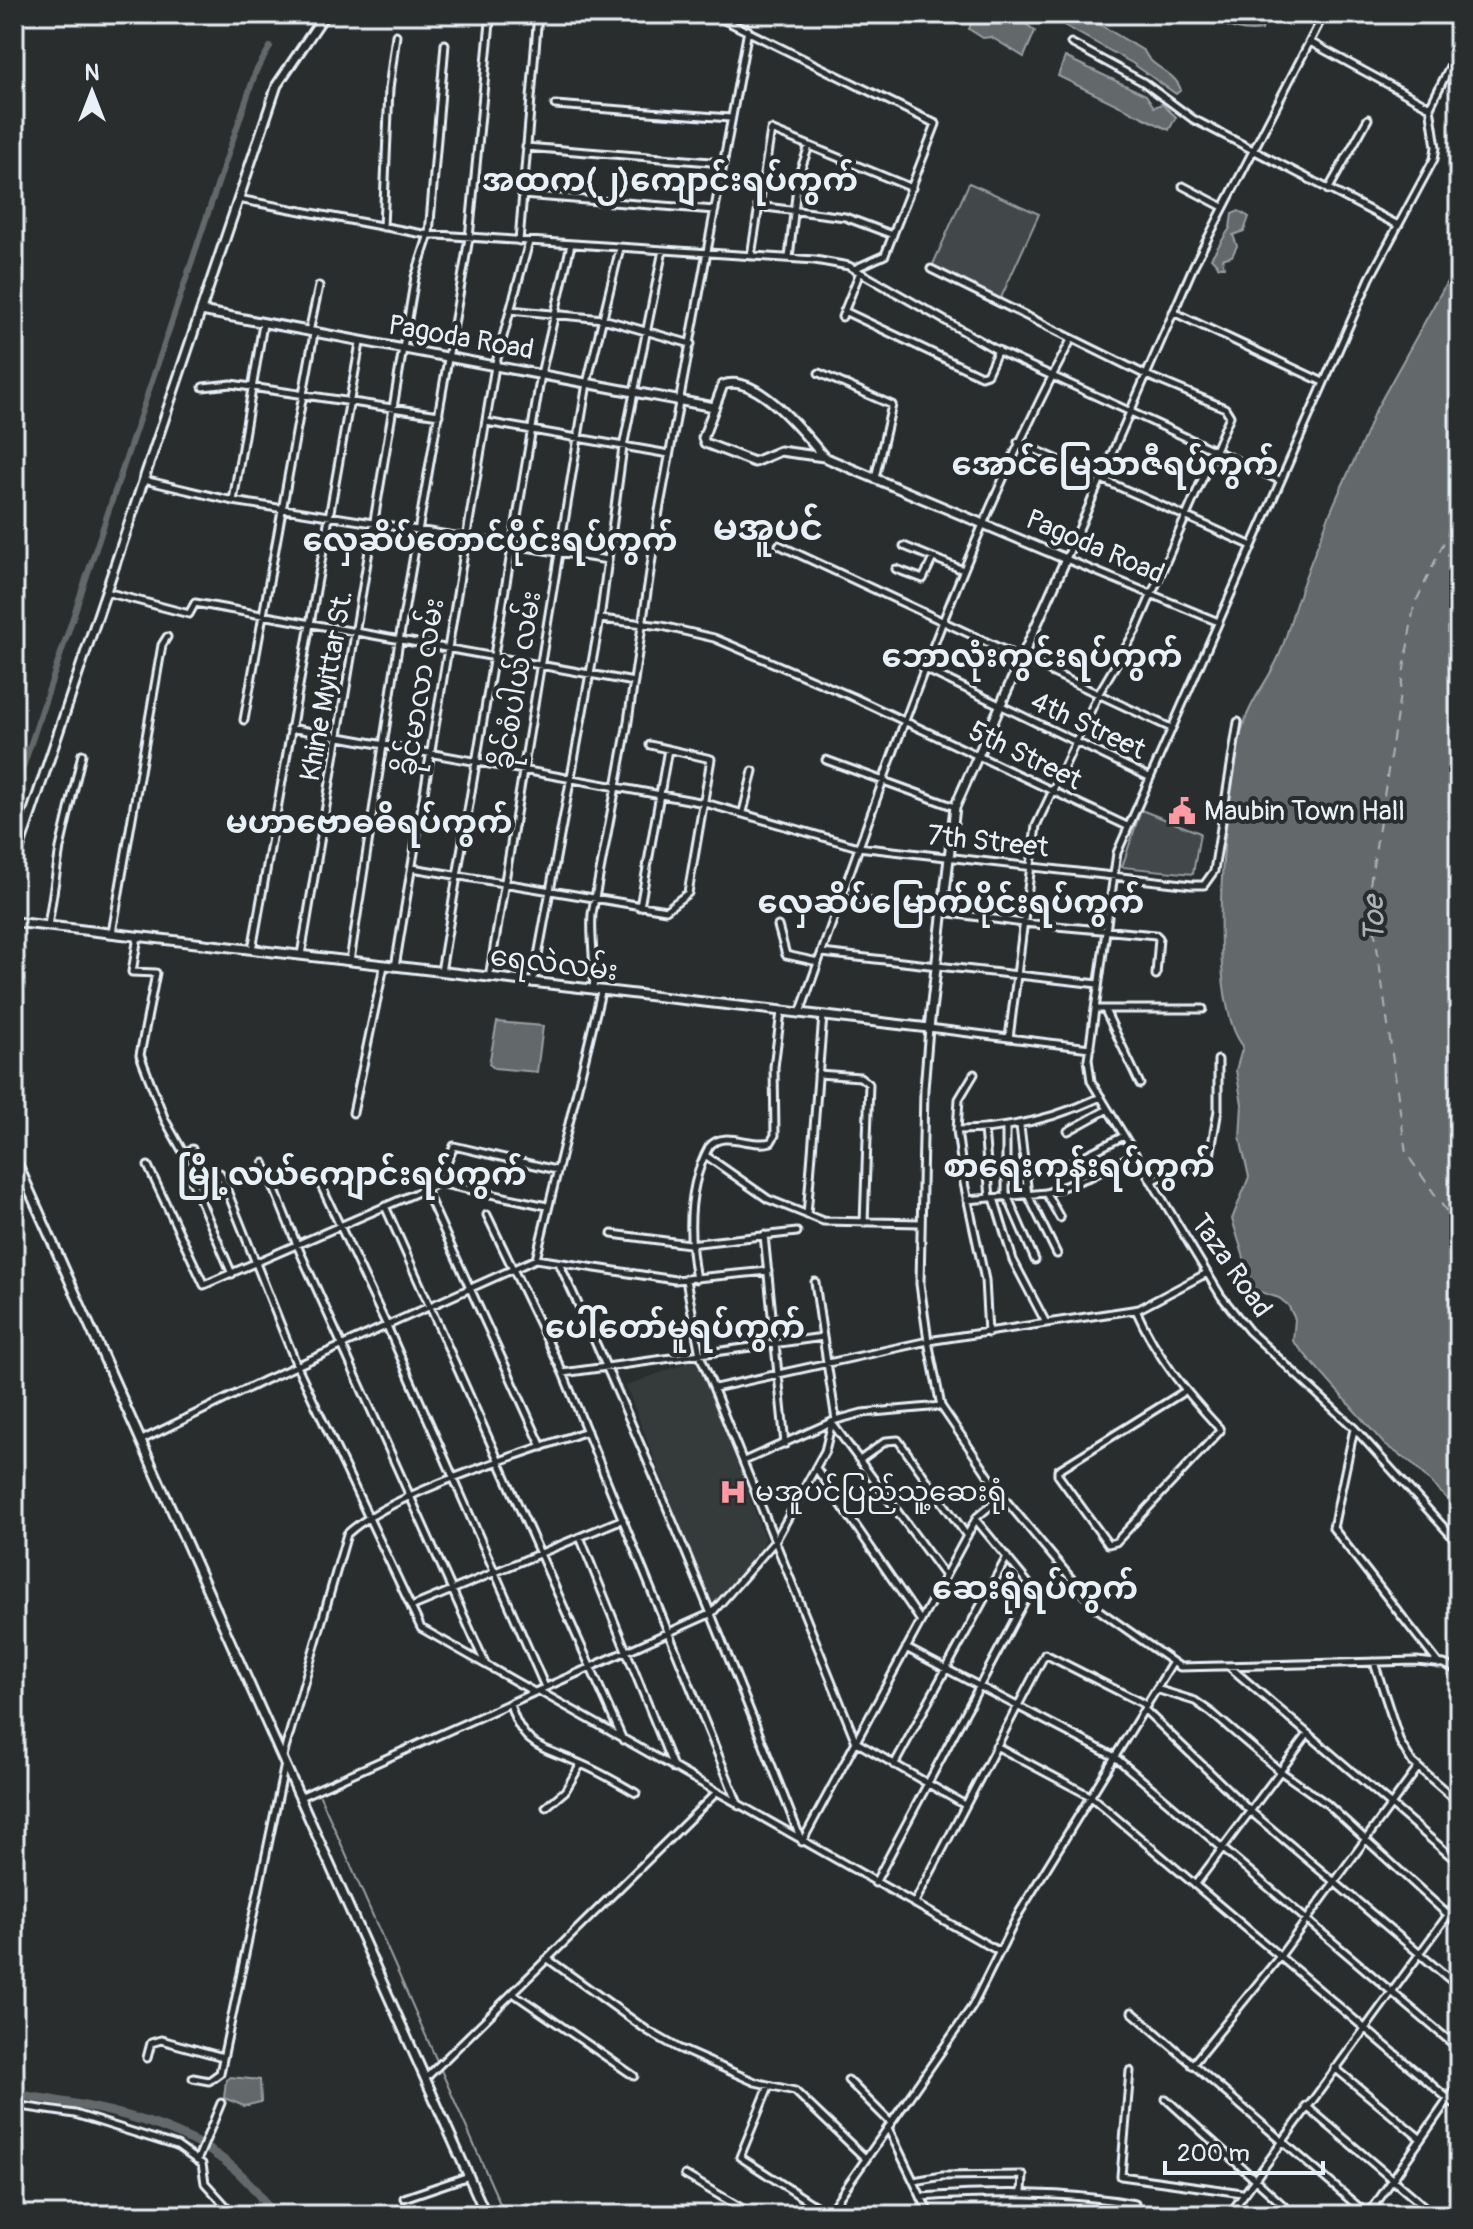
<svg xmlns="http://www.w3.org/2000/svg" width="1473" height="2229" font-family="Pangolin,'Noto Sans Myanmar',sans-serif">
	<rect width="100%" height="100%" fill="#2a2d2e"/>
	<filter id="ink" filterUnits="userSpaceOnUse"><feTurbulence type="fractalNoise" baseFrequency=".0125" numOctaves="2"/><feDisplacementMap in="SourceGraphic" scale="16" xChannelSelector="R" yChannelSelector="G"/><feConvolveMatrix kernelMatrix="1 2 1 2 8 2 1 2 1" color-interpolation-filters="sRGB"/></filter>
	<g filter="url(#ink)">
		<path fill="#363a3b" d="M699 1358 765 1540 760 1552 712 1607 626 1386Z"/>
		<path fill="#424648" stroke="#959ca0" stroke-width="2" d="M969 183 1039 214 1000 300 931 269Z
			M1141 810 1200 833 1193 874 1122 867Z"/>
		<path fill="#63686b" stroke="#989fa3" stroke-width="2" d="M975 14H1014L1035 31 1024 57 991 37 983 38 969 29Z
			M1044 14H1082L1144 51C1152 69 1174 70 1181 90L1176 94 1132 63Z
			M1207 14H1279L1278 18 1265 16 1262 30C1243 34 1226 26 1208 18Z
			M1065 57 1146 95 1154 107 1162 104 1176 117 1169 130 1058 76Z
			M1239 211 1249 217 1244 231 1233 235 1237 246 1232 256 1222 259 1224 267H1219L1211 258 1230 228 1232 214Z
			M1459 260V1511L1412 1463 1385 1445 1293 1341 1295 1319 1288 1305 1279 1298 1254 1290 1232 1219 1249 1177 1240 1138 1242 1104 1236 1070 1243 1046C1203 996 1225 785 1244 723 1252 698 1268 681 1278 658 1287 638 1291 616 1299 595 1307 570 1318 545 1327 521 1341 484 1361 451 1373 415Z
			M497 1022 543 1026 537 1072 494 1068 489 1064Z
			M230 2077 260 2080 261 2102 244 2106 224 2098 226 2080Z"/>
		<g fill="none" stroke-linecap="round" stroke-linejoin="round">
			<path stroke="#989fa3" stroke-width="2" d="M320 1796 505 2215
				M186 2208V2215"/>
			<path stroke="#63686b" stroke-width="6" d="M14 794 210 207 256 71 270 47"/>
			<path stroke="#63686b" stroke-width="9" d="M14 2094C106 2108 223 2125 272 2215"/>
			<path stroke="#acb3b9" stroke-width="2" stroke-dasharray="10 8" stroke-linecap="butt" d="M1459 510 1414 606 1369 891 1406 1153 1459 1229"/>
			<g stroke="#e8f1f8" stroke-width="11">
				<path id="minor" d="M712 14 936 124 885 255 854 269
					M1310 42 1430 107
					M1071 43 1143 82 1193 119 1398 225
					M1459 48 1430 107 1436 147 1434 159 1370 278 1117 853 1088 1059 1091 1081 1221 1296 1249 1331 1354 1428 1459 1544
					M555 105 730 118
					M526 147 723 163
					M1183 186 1223 207
					M1328 190 1368 119
					M522 195 715 210
					M238 199 423 234 815 260 849 266 1000 352 1279 480
					M758 206 845 217 893 235
					M383 227 389 89 396 35
					M519 241 538 14
					M751 256 771 130 912 188
					M789 258 798 177 809 146
					M931 269 1146 375 1225 408 1230 416 1136 630 1099 693 1036 826 1009 1038
					M510 310 603 319 691 344
					M844 311 981 376 987 374 998 350
					M1173 312 1323 382
					M842 317 860 272
					M309 332 319 286
					M819 373 892 405 875 478
					M203 387 231 384 439 415
					M486 422 669 454
					M1018 442 1250 545
					M144 480 233 501 608 560
					M233 501 263 324
					M779 545 1171 728
					M904 546 963 570
					M896 569 923 579 933 558
					M106 592 189 614 195 603 634 682
					M600 619 662 626 714 638 853 697 1127 826
					M1216 621 1066 559 1194 265 1324 14
					M925 669 1149 777
					M244 720 314 334
					M290 728 705 803 858 847 1192 885H1204L1214 871 1238 722
					M826 760 955 807
					M743 812 753 771
					M412 868 666 910 688 893 711 759 650 745
					M842 898 1023 923 1156 935 1159 938 1156 975
					M640 907 668 749
					M48 926 60 848 82 754
					M778 926 786 955 818 962
					M112 933 162 645 167 637
					M138 936 132 972 156 973 140 1055 165 1120 183 1152
					M252 950 360 343
					M822 953 1098 984
					M301 955 415 277 429 234 445 44
					M350 961 399 641 469 238 490 22
					M395 967 495 366 529 242
					M441 972 541 374 571 244
					M489 978 587 383 620 248
					M533 983 600 619 623 447 663 250
					M593 990C596 964 590 940 592 914L627 728 659 511 748 30
					M1095 1009H1203
					M1105 1010 1140 1084
					M800 1013C882 785 957 554 1071 340
					M1090 1048 929 1028 924 1089 920 1284 928 1341 941 1406 1003 1497 1096 1608 1180 1667 1417 1661 1444 1664 1459 1671
					M818 1074 860 1077 869 1084 864 1223
					M974 1074 959 1099 957 1130 964 1183 985 1280 988 1333
					M353 1113 384 966
					M1020 1126 1028 1195 1057 1254
					M1006 1128V1193L1035 1260
					M984 1129 990 1198
					M957 1130C1008 1130 1054 1119 1101 1097
					M1068 1131 1108 1109
					M192 1149V1181L232 1274
					M705 1155 768 1199 823 1221 921 1223
					M264 1163 297 1245 485 1663
					M148 1166 204 1285 439 1183 547 1206
					M1062 1167 1124 1136
					M1024 1172 1049 1164
					M220 1173 297 1366 421 1628 534 1692
					M318 1179 387 1326 545 1687
					M1151 1181 1210 1156 1218 1110V1060
					M439 1183 454 1146 556 1170
					M425 1189 542 1447
					M1046 1193 1060 1218
					M994 1198 1013 1260 1046 1323
					M967 1200 1046 1193 1092 1176 1135 1154
					M385 1206 623 1740
					M487 1215 563 1373 739 1806
					M807 1215 823 1016
					M612 1234 689 1244 797 1232
					M764 1235 785 1444
					M536 1259 601 992
					M559 1263C648 1453 725 1647 802 1842L977 1517 1002 1496
					M696 1279C688 1236 687 1187 709 1147 723 1129 751 1148 771 1142L775 1135 774 1067 781 1012
					M815 1282 823 1337
					M1136 1310C1157 1357 1184 1390 1219 1428L1220 1431 1116 1542 1108 1544 1058 1475V1470L1185 1391
					M563 1373 823 1337 836 1420
					M715 1388 928 1341 1139 1309 1207 1273
					M832 1422 825 1451 775 1541 856 1742 965 1805
					M832 1423 945 1576
					M1354 1429 1333 1528 1439 1664
					M142 1440 265 1380 536 1259 675 1280 768 1271
					M860 1460 886 1441 898 1440 967 1536
					M744 1461 836 1420 862 1413 941 1406
					M816 1468 921 1621
					M580 1537 674 1769
					M411 1607 623 1519
					M906 1648 1115 1757 1459 2049
					M1374 1662 1400 1742 1412 1762 1459 1803
					M1231 1668 1459 1863
					M1156 1689 1195 1701 1212 1713 1280 1771 1327 1804 1459 1925
					M539 1691 1000 1952
					M510 1703C522 1748 543 1747 581 1764 600 1772 618 1783 636 1793
					M1144 1709 1250 1811 1459 1987
					M996 1746 1090 1796 1459 2108
					M283 1756 347 1534C390 1493 527 1452 587 1431
					M894 1765 1007 1557
					M300 1797 712 1613 775 1541 700 1355 686 1280
					M546 1807 565 1791 581 1764
					M875 1883 1030 1591 1028 1583 976 1520
					M1195 1885 1308 1734
					M914 1904 1045 1654 1146 1705
					M548 1959 648 2031 678 2048 755 2082 795 2091 866 2159
					M513 1993 634 2076
					M1132 2012 1368 2215
					M147 2058 151 2043 161 2040 223 2057
					M1192 2065 1281 1955 1418 1768
					M1335 2068 1421 2139
					M1130 2071 1121 2176 1242 2193
					M427 2077 716 1793
					M193 2078 209 2081 220 2073 285 1764
					M848 2080 891 2123
					M769 2086 740 2157 828 2214
					M1166 2099 1294 2215
					M14 2105 75 2114 177 2146 202 2164 205 2183 234 2215
					M1306 2106 1434 2215
					M888 2128 927 2209
					M197 2161 221 2103
					M685 2175 753 2215
					M914 2181 942 2176 1023 2175 1022 2192
					M921 2197C992 2192 1065 2191 1135 2204V2215
					M404 2198 469 2176
					M827 2215 972 2007 1019 1913 1173 1662
					M1229 2215 1459 1900
					M1368 2215 1459 2084"/>
			</g>
			<g stroke="#e8f1f8" stroke-width="13">
				<path id="major" d="M201 311 714 407
					M14 864 277 85 325 14
					M14 922 929 1028 955 807 1066 559 824 457 780 451 754 462 705 443 703 438 723 385C757 372 805 435 824 457
					M14 1156 486 2215"/>
			</g>
			<use href="#minor" stroke="#2a2d2e" stroke-width="5"/>
			<use href="#major" stroke="#2a2d2e" stroke-width="7"/>
		</g>
	</g>
	<defs>
		<g id="civic-bare" transform="scale(2.16)"><path d="M-.6-6.5H3V-4.5H.6V-3L4-1V1h2V6H-6V1h2V-1L-.6-3ZM-1.2 2.5V6h2.4V2.5Z" fill="#ff9aa2" stroke="#2a2d2e" stroke-width="2.5" paint-order="stroke"/></g>
		<g id="hospital-bare" transform="scale(2.16)"><path d="M-5-5h3v3.5h4V-5h3V5h-3V1.5h-4V5h-3Z" fill="#ff9aa2" stroke="#2a2d2e" stroke-width="2.5" paint-order="stroke"/></g>
	</defs>
	<g fill-rule="evenodd">
		<use href="#civic-bare" x="1182" y="811"/>
		<use href="#hospital-bare" x="733" y="1492"/>
	</g>
	<g text-anchor="middle" dominant-baseline="central" stroke-width="8" stroke-linejoin="round" paint-order="stroke">
		<g font-size="28" fill="#e8f1f8" stroke="#2a2d2e">
			<text transform="translate(461 338) rotate(10)">Pagoda Road</text>
			<text transform="translate(1095 547) rotate(23)">Pagoda Road</text>
			<text transform="translate(518 680) rotate(-81)">ခိုင်စံပါယ် လမ်း</text>
			<text transform="translate(327 686) rotate(-80)">Khine Myittar St.</text>
			<text transform="translate(421 687) rotate(-81)">ခိုင်မာလာ လမ်း</text>
			<text transform="translate(1088 726) rotate(25)">4th Street</text>
			<text transform="translate(1025 756) rotate(26)">5th Street</text>
			<text transform="translate(988 842) rotate(6)">7th Street</text>
			<text transform="translate(554 964) rotate(7)">ရေလဲလမ်း</text>
			<text transform="translate(1231 1266) rotate(55)">Taza Road</text>
		</g>
		<g font-size="28" fill="#e8f1f8" stroke="#2a2d2e" text-anchor="start">
			<text x="1204" y="811">Maubin Town Hall</text>
			<text x="755" y="1492">မအူပင်ပြည်သူ့ဆေးရုံ</text>
		</g>
		<g font-size="30" font-style="italic" fill="#acb3b9" stroke="#2a2d2e">
			<text transform="translate(1374 919) rotate(-91)">Toe</text>
		</g>
		<g font-size="32" font-weight="bold" fill="#e8f1f8" stroke="#2a2d2e">
			<text x="670" y="181">အထက(၂)ကျောင်းရပ်ကွက်</text>
			<text x="1115" y="465">အောင်မြေသာဇီရပ်ကွက်</text>
			<text x="490" y="541">လှေဆိပ်တောင်ပိုင်းရပ်ကွက်</text>
			<text x="1032" y="657">ဘောလုံးကွင်းရပ်ကွက်</text>
			<text x="369" y="823">မဟာဗောဓဓိရပ်ကွက်</text>
			<text x="951" y="903">လှေဆိပ်မြောက်ပိုင်းရပ်ကွက်</text>
			<text x="1079" y="1167">စာရေးကုန်းရပ်ကွက်</text>
			<text x="352" y="1175">မြို့လယ်ကျောင်းရပ်ကွက်</text>
			<text x="675" y="1328">ပေါ်တော်မူရပ်ကွက်</text>
			<text x="1035" y="1589">ဆေးရုံရပ်ကွက်</text>
		</g>
		<g font-size="36" font-weight="bold" fill="#e8f1f8" stroke="#2a2d2e">
			<text x="768" y="528">မအူပင်</text>
		</g>
	</g>
	<rect width="1473" height="2229" fill="none" stroke="#2a2d2e" stroke-width="48"/>
	<rect x="24" y="24" width="1425" height="2181" fill="none" stroke="#e8f1f8" stroke-width="3" filter="url(#ink)"/>
	<g transform="translate(92 92)" stroke="#2a2d2e" stroke-width="6" paint-order="stroke">
	<path d="M0-6L14 30L0 20L-14 30Z" fill="#e8f1f8"/>
	<text y="-12" font-size="22" font-weight="bold" text-anchor="middle" fill="#e8f1f8">N</text>
	</g>
	<path d="M1165 2161v12h158v-12" fill="none" stroke="#e8f1f8" stroke-width="4"/>
	<text x="1177" y="2161" font-size="24" fill="#e8f1f8" stroke="#2a2d2e" stroke-width="6" paint-order="stroke">200 m</text>
</svg>
